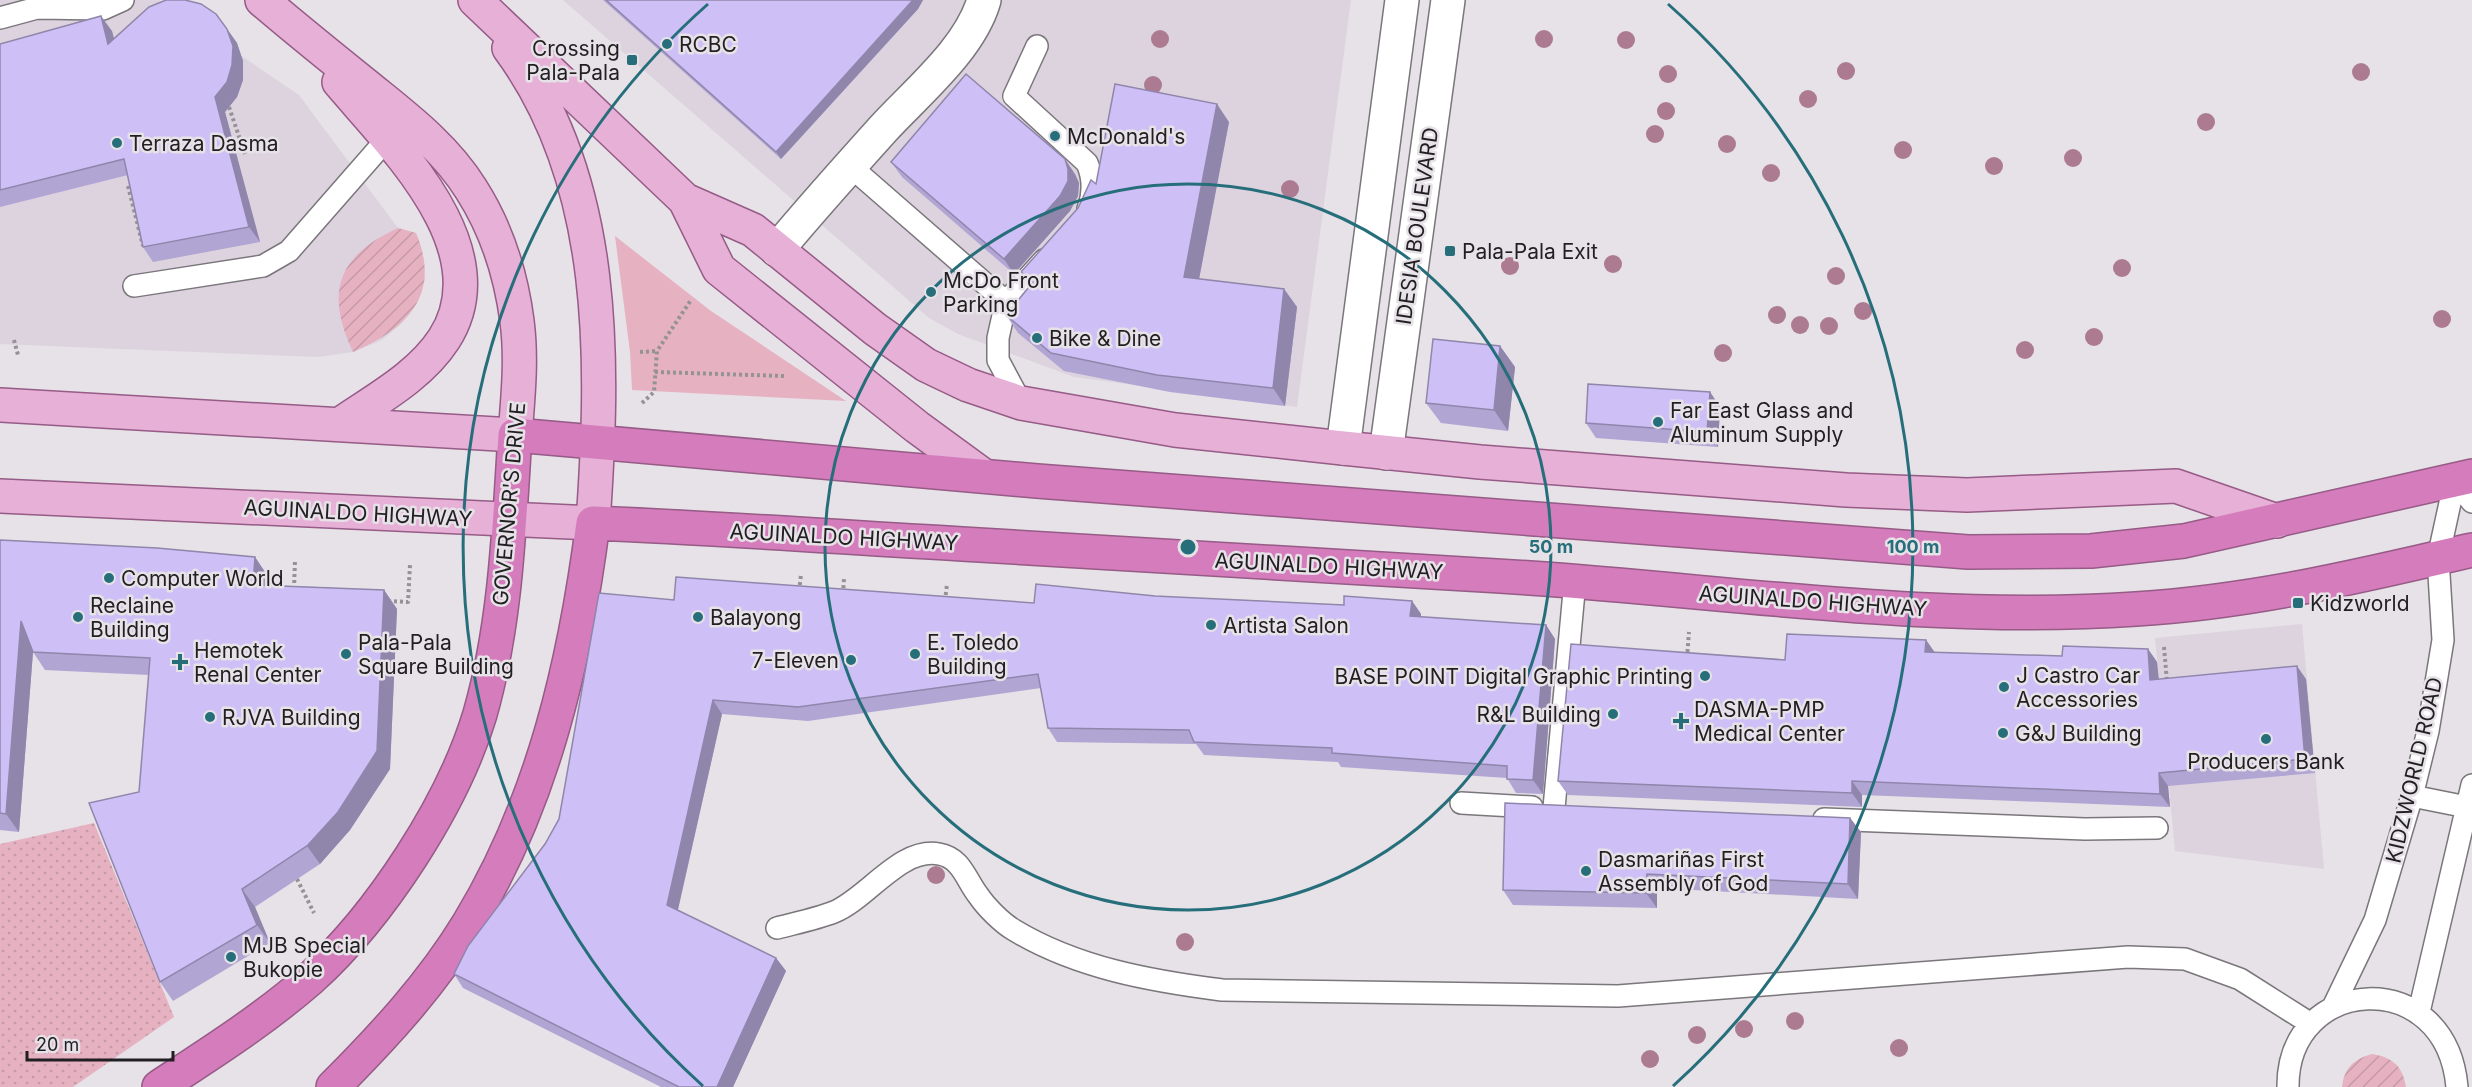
<svg xmlns="http://www.w3.org/2000/svg" width="2472" height="1087" font-family="Inter,sans-serif">
	<defs>
		<pattern id="grass-dots" width="8" height="8" patternUnits="userSpaceOnUse" patternTransform="scale(1.5)"><rect width="8" height="8" fill="#e6b2c2"/><path d="M2 2h.1M6 6h.1" fill="none" stroke="#c599a6" stroke-width="1.8" stroke-linecap="round"/></pattern>
		<pattern id="garden-furrows" width="10" height="10" patternUnits="userSpaceOnUse" patternTransform="scale(1.5)"><rect width="10" height="10" fill="#e6b2c2"/><path d="M-1 1l2-2M0 10L10 0M9 11l2-2" fill="none" stroke="#c599a6"/></pattern>
	</defs>
	<rect width="100%" height="100%" fill="#e6e2e7"/>
	<path fill="#dcd3df" d="M0 0H159L299 95 398 228 416 233 422 249 425 280 413 309 402 323 382 340 353 352 318 357 0 344Z
		M563 0H1351L1297 407 1074 377 958 334 929 318Z
		M2302 624 2324 869 2175 851 2155 638Z"/>
	<path fill="url(#grass-dots)" d="M94 823 174 1017 73 1087H0V844Z"/>
	<path fill="#e6b2c2" d="M615 236 711 311 846 401 632 390 630 352Z"/>
	<path fill="url(#garden-furrows)" d="M398 228 416 233C442 295 407 329 353 352 325 292 337 256 398 228Z
		M2372 1054C2392 1057 2403 1066 2406 1087H2342C2344 1068 2354 1059 2372 1054Z"/>
	<g fill="none" stroke-linecap="round" stroke-linejoin="round">
		<g stroke="#7a767b" stroke-width="24">
			<path id="lane" d="M0 18 37 8 103 9 123 0
				M1037 46 1014 96 1087 163C1094 179 1094 193 1088 209
				M850 166 1006 302
				M134 286 263 266 289 251 394 131
				M1021 403 998 360V338L1006 302 1044 260
				M2455 480 2472 502
				M2412 796 2467 807
				M1461 803 1532 807
				M1554 808 1575 581
				M1824 819 2085 829 2157 828
				M777 928C796 923 816 919 834 912 868 898 900 847 939 854 962 858 966 880 978 895 986 907 1002 923 1014 930 1077 968 1151 981 1222 990L1618 996 2128 957 2185 959 2240 979 2311 1024
				M2333 1007 2375 920 2412 796 2428 731 2443 640 2438 558 2455 480
				M2419 1012 2472 785
				M2288 1087C2287 975 2446 964 2457 1087"/>
		</g>
		<g stroke="#7a767b" stroke-width="36">
			<path id="street" d="M777 250C811 209 847 169 883 129 917 92 970 49 984 0"/>
		</g>
		<g stroke="#7a767b" stroke-width="36">
			<path id="secondary" d="M1343 448 1402 0
				M1386 453 1448 0"/>
		</g>
		<g stroke="#965b86" stroke-width="36">
			<path id="primary" d="M475 0 685 200 753 230 875 329 926 365 968 385 1021 403 1175 430 1343 448 1480 462 1846 490 1967 495 2176 486 2277 521
				M339 82C392 145 502 249 444 339 420 376 377 399 342 423
				M685 200 719 269 917 427 984 476
				M0 405 515 435C518 397 522 359 517 321 511 275 496 228 471 189 445 147 405 117 368 87 332 58 297 30 262 0
				M0 496 593 523C604 364 609 183 509 48"/>
		</g>
		<g stroke="#965b86" stroke-width="36">
			<path id="highway" d="M159 1087C211 1053 263 1020 310 979 380 916 453 804 480 714 506 623 509 528 515 435L1037 481 1968 552 2091 551 2184 541 2472 476
				M333 1087C383 1037 432 984 469 923 543 801 575 663 593 523 716 528 839 537 962 544 1152 555 1341 566 1530 578 1732 592 1934 623 2136 609 2251 602 2361 576 2472 550"/>
		</g>
		<path stroke="#959295" stroke-width="4" stroke-dasharray="3 3" stroke-linecap="butt" d="M229 107 245 154
			M128 186 143 246
			M14 340 18 355
			M640 352 657 351
			M655 372 784 376
			M642 403 654 392 657 351 691 300
			M294 589 295 560
			M799 591 801 575
			M843 594 844 578
			M388 601 408 602 410 565
			M945 601 947 584
			M2164 647 2167 682
			M1687 658 1689 632
			M297 879 314 913"/>
		<use href="#lane" stroke="#fff" stroke-width="21"/>
		<use href="#street" stroke="#fff" stroke-width="33"/>
		<use href="#secondary" stroke="#fff" stroke-width="33"/>
		<use href="#primary" stroke="#e6b0d7" stroke-width="33"/>
		<use href="#highway" stroke="#d57cbc" stroke-width="33"/>
	</g>
	<g fill="#ad7b91">
		<circle cx="1160" cy="39" r="9"/>
		<circle cx="1544" cy="39" r="9"/>
		<circle cx="1626" cy="40" r="9"/>
		<circle cx="1846" cy="71" r="9"/>
		<circle cx="2361" cy="72" r="9"/>
		<circle cx="1668" cy="74" r="9"/>
		<circle cx="1153" cy="85" r="9"/>
		<circle cx="1808" cy="99" r="9"/>
		<circle cx="1666" cy="111" r="9"/>
		<circle cx="2206" cy="122" r="9"/>
		<circle cx="1655" cy="134" r="9"/>
		<circle cx="1727" cy="144" r="9"/>
		<circle cx="1903" cy="150" r="9"/>
		<circle cx="2073" cy="158" r="9"/>
		<circle cx="1994" cy="166" r="9"/>
		<circle cx="1771" cy="173" r="9"/>
		<circle cx="1290" cy="189" r="9"/>
		<circle cx="1613" cy="264" r="9"/>
		<circle cx="1510" cy="266" r="9"/>
		<circle cx="2122" cy="268" r="9"/>
		<circle cx="1836" cy="276" r="9"/>
		<circle cx="1863" cy="311" r="9"/>
		<circle cx="1777" cy="315" r="9"/>
		<circle cx="2442" cy="319" r="9"/>
		<circle cx="1800" cy="325" r="9"/>
		<circle cx="1829" cy="326" r="9"/>
		<circle cx="2094" cy="337" r="9"/>
		<circle cx="2025" cy="350" r="9"/>
		<circle cx="1723" cy="353" r="9"/>
		<circle cx="936" cy="875" r="9"/>
		<circle cx="1185" cy="942" r="9"/>
		<circle cx="1795" cy="1021" r="9"/>
		<circle cx="1744" cy="1029" r="9"/>
		<circle cx="1697" cy="1035" r="9"/>
		<circle cx="1899" cy="1048" r="9"/>
		<circle cx="1650" cy="1059" r="9"/>
	</g>
	<path fill="#b1a5d4" d="M603 0H923L918 9 781 159Z
		M227 29 237 43 243 61V80L237 97 225 112 260 242 153 262 143 247 128 175 0 207V44L112 31 114 39Z
		M1229 122 1199 279 1284 289 1297 307 1285 406 1170 392 1064 371 1018 333 1006 315 1030 285 1021 272 1078 208 1096 184Z
		M891 162 1075 174 1079 183 1078 196 1070 211 1014 274 902 177Z
		M1500 346 1515 367 1508 431 1441 423 1426 403Z
		M1710 392 1720 407 1718 447 1596 438 1586 423Z
		M0 540 255 557 267 575V585L384 590 397 609 390 769 350 830 320 864 255 907 270 943 173 1001 160 982 139 792 149 675 45 670 33 652 19 832 0 830Z
		M1155 596 1344 605 1412 601 1421 614V617L1546 625 1555 639 1543 794 1516 793 1507 778 1341 767 1338 762 1204 755 1196 744 1057 742 1048 728 1041 688 808 721 722 714 678 910 776 958 786 971 733 1087H661L463 988 454 974 545 844 674 600 1034 603Z
		M1926 640 1934 652 2062 656 2148 649 2157 662 2159 679H2306L2315 773 2168 786 2170 807 1862 795V807L1568 795 1558 781 1785 660Z
		M1850 818 1861 832 1858 899 1657 888V908L1513 905 1503 890Z"/>
	<path fill="#9086ac" d="M913 0H923L918 9 781 159 776 152Z
		M101 16 112 31 119 59 108 44Z
		M227 29 237 43 243 61V80L237 97 225 112 260 242 249 227 215 97Z
		M1217 104 1229 122 1196 295 1184 277Z
		M1065 159 1075 174 1079 183 1078 196 1070 211 1014 274 1004 259Z
		M1284 289 1297 307 1285 406 1273 388Z
		M1500 346 1515 367 1508 431 1494 410Z
		M1710 392 1720 407 1718 447 1707 432Z
		M255 557 267 575 266 603 253 585Z
		M384 590 397 609 390 769 350 830 320 864 307 846Z
		M1412 601 1421 614 1420 630 1410 616Z
		M21 621 34 639 19 832 6 814Z
		M1546 625 1555 639 1543 794 1533 780Z
		M1926 640 1936 654 1925 652Z
		M2148 649 2157 662 2160 694 2150 680Z
		M2297 666 2306 679 2315 773 2305 759Z
		M713 700 722 714 676 918 667 905Z
		M2159 773 2168 786 2170 807 2160 794Z
		M1852 781 1862 795V807L1852 793Z
		M1850 818 1861 832 1858 899 1848 884Z
		M1647 874 1657 888V908L1646 893Z
		M242 889 255 907 270 943 257 925Z
		M776 958 786 971 733 1087H717Z"/>
	<path fill="#cec0f6" stroke="#9086ac" stroke-width="1.5" d="M166 0H185L201 4 216 14 227 29 233 46 232 65 227 82 215 97 249 227 143 247 124 159 0 190V44L101 16 108 44 149 7Z
		M606 0H913L776 152Z
		M966 74 1065 159 1068 169V181L1060 196 1004 259 891 162Z
		M1115 84 1217 104 1184 277 1284 289 1273 388 1157 375 1051 353 1006 315 1033 282 1021 272 1078 208 1091 180 1096 184Z
		M1433 339 1500 346 1494 410 1426 403Z
		M1588 384 1710 392 1707 432 1586 423Z
		M0 540 157 548 255 557 253 585 384 590 377 751 338 812 307 846 242 889 257 925 160 982 89 803 139 792 150 658 33 652 21 621 6 814 0 813Z
		M676 577 1034 603 1036 584 1155 596 1344 605V596L1412 601 1410 616 1546 625 1533 780 1507 779V766L1332 753V748L1194 742 1189 730 1048 728 1038 674 798 707 713 700 667 905 776 958 717 1087H679L454 974 468 946 545 844 559 819 599 593 674 600Z
		M1787 634 1926 640 1925 652 2062 656 2063 646 2148 649 2150 680 2297 666 2305 759 2159 773 2160 794 1852 781V793L1558 781 1571 644 1785 660Z
		M1505 803 1850 818 1848 884 1647 874 1646 893 1503 890Z"/>
	<g fill="none" stroke="#276e7b" stroke-width="3">
		<circle cx="1188" cy="547" r="363"/>
		<path d="M703 1086A725 725 0 0 1 708 4M1668 4A725 725 0 0 1 1673 1086"/>
	</g>
	<g fill="#276e7b" stroke="#e6e2e7" stroke-width="2">
		<circle cx="667" cy="44" r="6"/>
		<rect x="626" y="54" width="12" height="12" rx="3"/>
		<circle cx="1055" cy="136" r="6"/>
		<circle cx="117" cy="143" r="6"/>
		<rect x="1444" y="245" width="12" height="12" rx="3"/>
		<circle cx="931" cy="292" r="6"/>
		<circle cx="1037" cy="338" r="6"/>
		<circle cx="1658" cy="422" r="6"/>
		<circle cx="109" cy="578" r="6"/>
		<rect x="2292" y="597" width="12" height="12" rx="3"/>
		<circle cx="78" cy="617" r="6"/>
		<circle cx="698" cy="617" r="6"/>
		<circle cx="1211" cy="625" r="6"/>
		<circle cx="346" cy="654" r="6"/>
		<circle cx="915" cy="654" r="6"/>
		<circle cx="851" cy="660" r="6"/>
		<path d="M177 653h6v6h6v6h-6v6h-6v-6h-6v-6h6z"/>
		<circle cx="1705" cy="676" r="6"/>
		<circle cx="2004" cy="687" r="6"/>
		<circle cx="1613" cy="714" r="6"/>
		<circle cx="210" cy="717" r="6"/>
		<path d="M1678 712h6v6h6v6h-6v6h-6v-6h-6v-6h6z"/>
		<circle cx="2003" cy="733" r="6"/>
		<circle cx="2266" cy="739" r="6"/>
		<circle cx="1586" cy="871" r="6"/>
		<circle cx="231" cy="957" r="6"/>
	</g>
	<g text-anchor="middle" dominant-baseline="central" stroke-width="5" stroke-linejoin="round" paint-order="stroke">
		<g font-size="21" fill="#211f21" stroke="#e6e2e7" text-anchor="start">
			<text x="679" y="44">RCBC</text>
			<text x="620" y="48" text-anchor="end">Crossing<tspan x="620" dy="24">Pala-Pala</tspan></text>
			<text x="1067" y="136">McDonald's</text>
			<text x="129" y="143">Terraza Dasma</text>
			<text x="1462" y="251">Pala-Pala Exit</text>
			<text x="943" y="280">McDo Front<tspan x="943" dy="24">Parking</tspan></text>
			<text x="1049" y="338">Bike &amp; Dine</text>
			<text x="1670" y="410">Far East Glass and<tspan x="1670" dy="24">Aluminum Supply</tspan></text>
			<text x="121" y="578">Computer World</text>
			<text x="2310" y="603">Kidzworld</text>
			<text x="90" y="605">Reclaine<tspan x="90" dy="24">Building</tspan></text>
			<text x="710" y="617">Balayong</text>
			<text x="1223" y="625">Artista Salon</text>
			<text x="358" y="642">Pala-Pala<tspan x="358" dy="24">Square Building</tspan></text>
			<text x="927" y="642">E. Toledo<tspan x="927" dy="24">Building</tspan></text>
			<text x="194" y="650">Hemotek<tspan x="194" dy="24">Renal Center</tspan></text>
			<text x="839" y="660" text-anchor="end">7-Eleven</text>
			<text x="2016" y="675">J Castro Car<tspan x="2016" dy="24">Accessories</tspan></text>
			<text x="1693" y="676" text-anchor="end">BASE POINT Digital Graphic Printing</text>
			<text x="1694" y="709">DASMA-PMP<tspan x="1694" dy="24">Medical Center</tspan></text>
			<text x="1601" y="714" text-anchor="end">R&amp;L Building</text>
			<text x="222" y="717">RJVA Building</text>
			<text x="2015" y="733">G&amp;J Building</text>
			<text x="2266" y="761" text-anchor="middle">Producers Bank</text>
			<text x="1598" y="859">Dasmariñas First<tspan x="1598" dy="24">Assembly of God</tspan></text>
			<text x="243" y="945">MJB Special<tspan x="243" dy="24">Bukopie</tspan></text>
		</g>
		<g font-size="21" fill="#211f21" stroke="#e6e2e7">
			<text transform="translate(1417 226) rotate(-82)">IDESIA BOULEVARD</text>
			<text transform="translate(509 504) rotate(-85)">GOVERNOR'S DRIVE</text>
			<text transform="translate(358 513) rotate(3)">AGUINALDO HIGHWAY</text>
			<text transform="translate(844 537) rotate(3)">AGUINALDO HIGHWAY</text>
			<text transform="translate(1329 566) rotate(3)">AGUINALDO HIGHWAY</text>
			<text transform="translate(1813 601) rotate(4)">AGUINALDO HIGHWAY</text>
			<text transform="translate(2414 770) rotate(-77)">KIDZWORLD ROAD</text>
		</g>
	</g>
	<circle cx="1188" cy="547" r="9" fill="#276e7b" stroke="#e6e2e7" stroke-width="3"/>
	<g font-size="18" text-anchor="middle" font-weight="bold" fill="#276e7b" stroke="#e6e2e7" stroke-width="5" stroke-linejoin="round" paint-order="stroke">
		<text x="1551" y="553">50 m</text>
		<text x="1913" y="553">100 m</text>
	</g>
	<path d="M27 1051v9h146v-9" fill="none" stroke="#211f21" stroke-width="3"/>
	<text x="36" y="1051" font-size="18" fill="#211f21" stroke="#e6e2e7" stroke-width="4.5" paint-order="stroke">20 m</text>
</svg>
